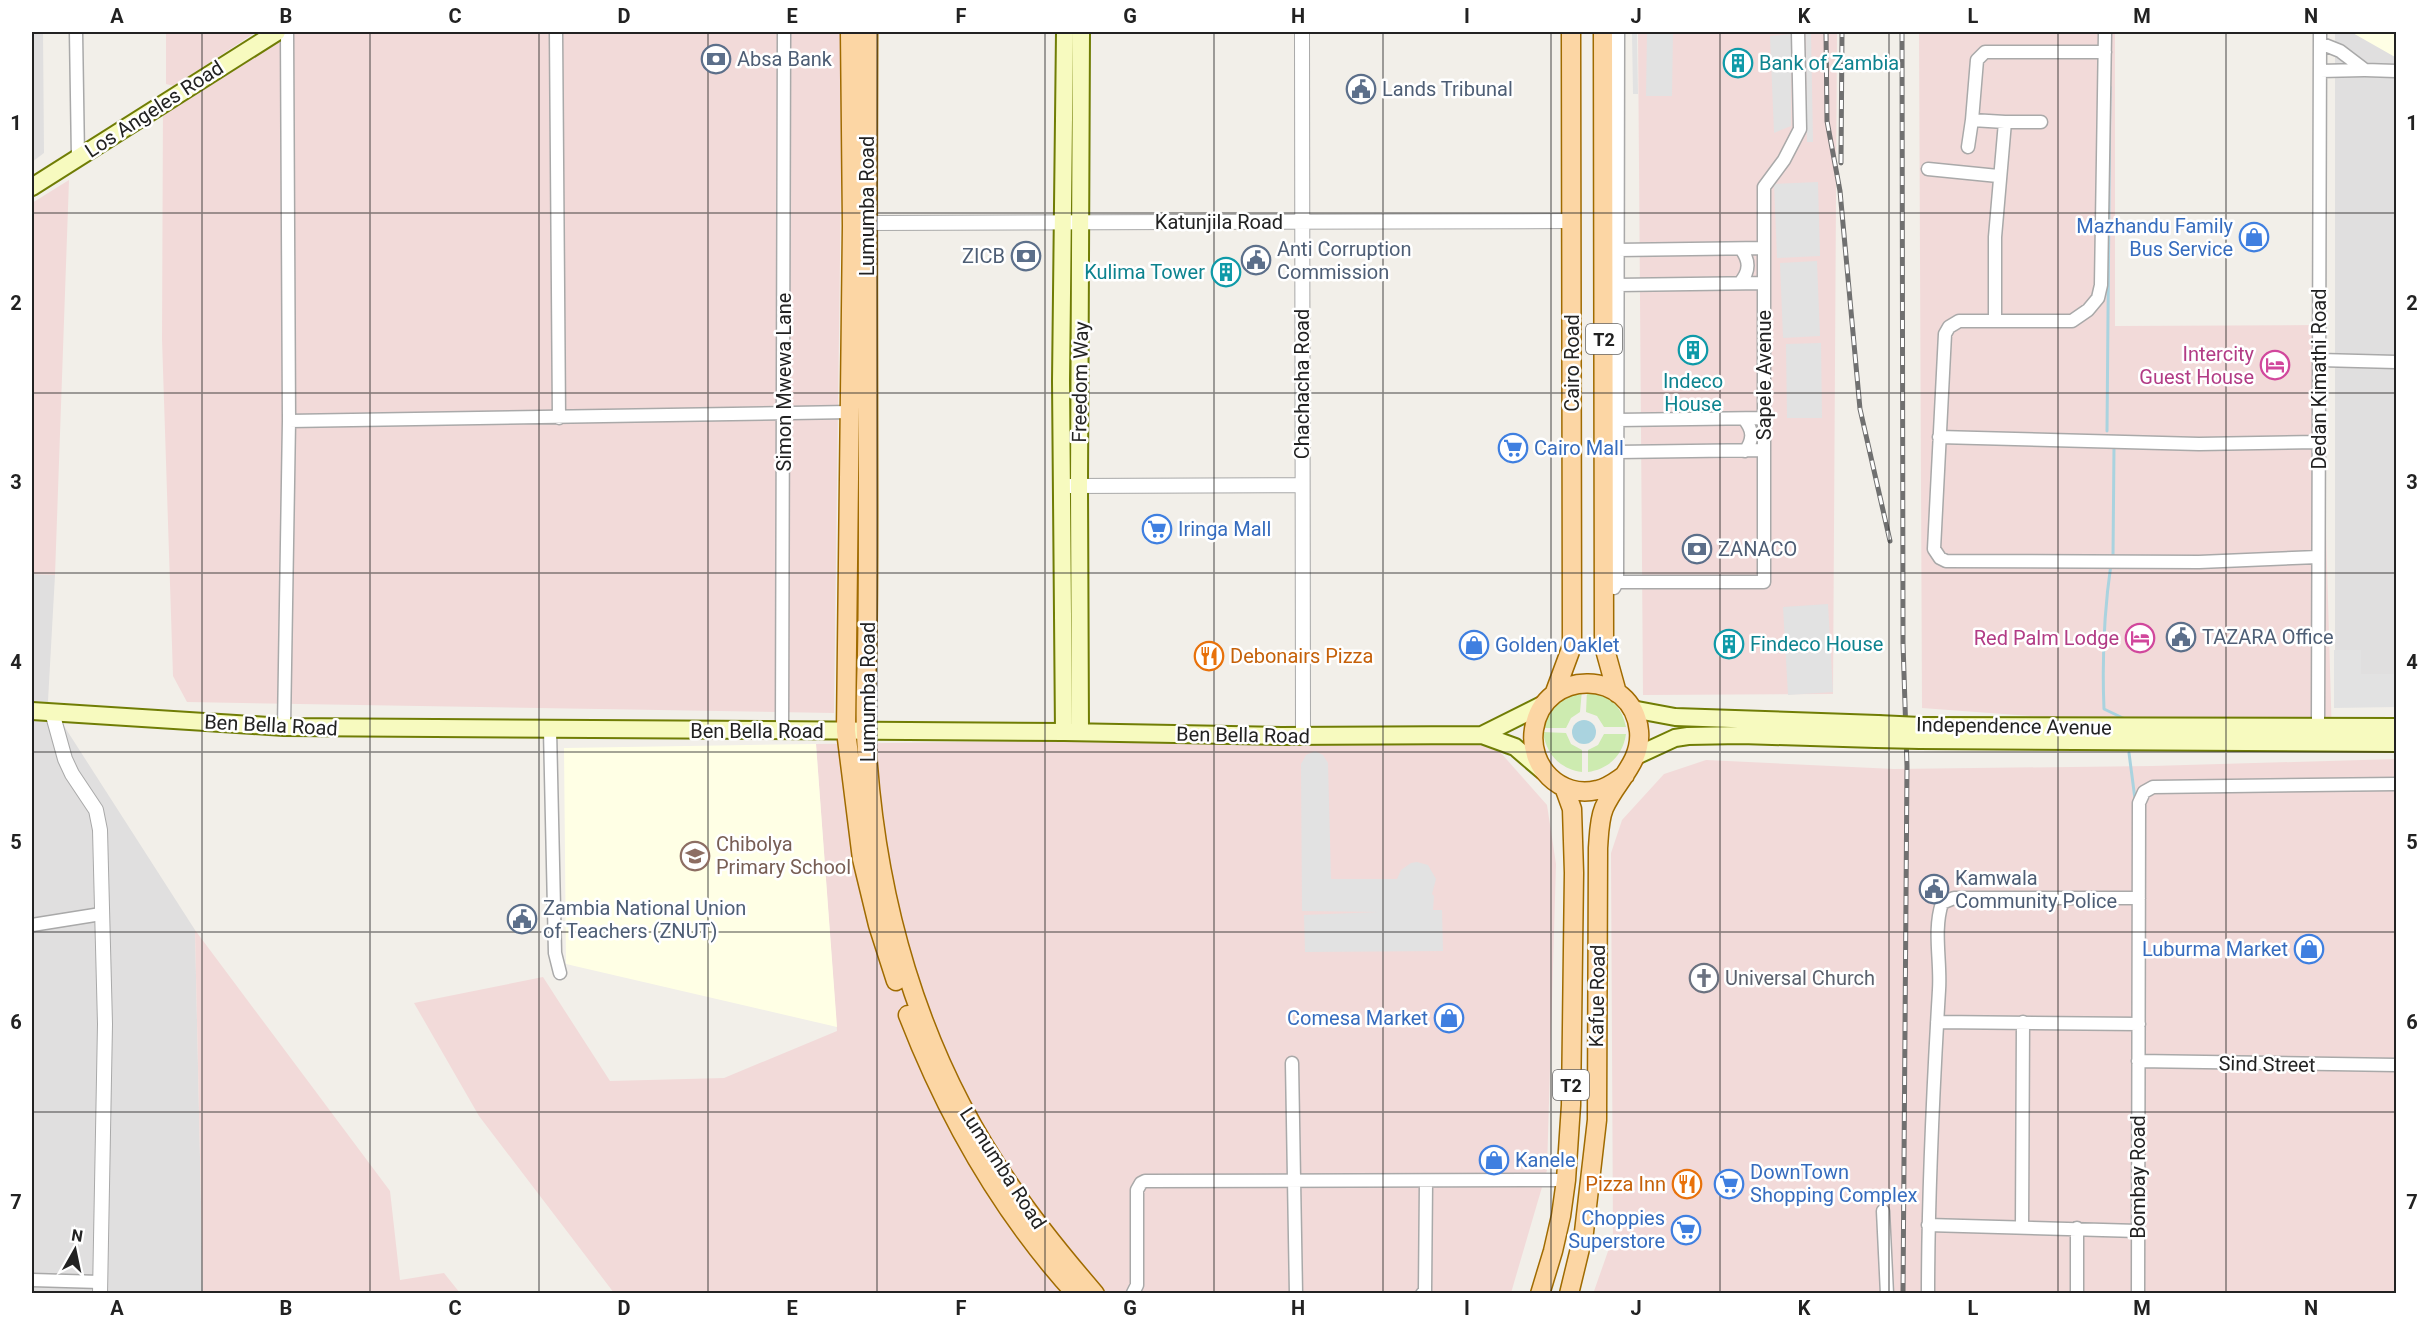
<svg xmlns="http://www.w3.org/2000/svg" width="2428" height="1325" font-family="Roboto,sans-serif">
	<rect width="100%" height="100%" fill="#f2efe9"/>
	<path fill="#e0dfdf" d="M32 32H43L44 153 32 162Z
		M2335 32H2396V702H2335Z
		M32 574 55 575 48 701 195 930 203 1293 32 1294Z"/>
	<path fill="#f2dad9" d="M166 32H256L174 86 166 84Z
		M275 32H843L834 713 187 702 173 676 162 339 163 104Z
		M1638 32H1837L1833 694 1643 695Z
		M1919 32H2115V326L2320 325 2332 738 1922 708Z
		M69 180 55 575 32 574V203Z
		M1485 735 1547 805 1556 864 1547 1170 1511 1293H614L479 1116 414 1003 543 977 610 1081 724 1078 837 1031 816 744Z
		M2396 759V1293L1593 1294 1613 1237 1611 853 1622 820 1664 774 1706 760 1894 769 2152 766Z
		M195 930 390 1191 400 1280 444 1273 460 1293H203Z"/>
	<path fill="#ffffe5" d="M2351 32H2396V56L2395 57Z
		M816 744 837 1027 566 964 564 748Z"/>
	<path fill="#cdebb0" d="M1582 690 1580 712 1571 718 1566 728H1543C1548 705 1562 699 1582 690Z
		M1587 690C1608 693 1622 706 1626 727H1604L1597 716 1586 712Z
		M1543 732 1566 733 1571 744 1582 750V772C1560 769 1546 754 1543 732Z
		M1604 734H1626C1623 755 1609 769 1588 772V750L1598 745Z"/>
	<path fill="#e2e2e2" d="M1647 32H1673L1672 96H1646Z
		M1806 32H1811L1813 142H1807Z
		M1632 34H1637L1638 94H1633Z
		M1791 34V126L1774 133 1770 36Z
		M1818 182 1820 256 1777 258 1774 184Z
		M1817 261 1820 336 1783 338 1780 263Z
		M1821 343 1822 418H1787L1786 344Z
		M1828 604 1833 692 1788 695 1783 607Z
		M2334 650H2361V674H2396V707L2334 708Z
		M1315 751 1323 755 1328 763 1331 879H1397L1401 870 1411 863 1417 862 1428 865 1436 879 1432 894 1434 896 1433 910H1442L1443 951 1305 952 1304 915 1378 912 1302 911 1301 764 1306 755Z"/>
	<path fill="#aad3df" d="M1572 732a12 12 0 1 1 24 0a12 12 0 1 1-24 0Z"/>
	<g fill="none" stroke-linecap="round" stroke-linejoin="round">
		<path stroke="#aad3df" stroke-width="3" d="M2107 431 2110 87
			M2113 556 2114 447
			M2111 564C2104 612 2102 661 2104 709L2125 719
			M2129 753 2135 799"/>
		<g stroke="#a9a9a9" stroke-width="15">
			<path id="minor" d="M76 32 78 158
				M556 32 559 418
				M2105 32 2101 285 2098 298 2088 310 2072 321H1959L1949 327 1945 334 1934 549 1940 558 1946 561 2199 562 2318 557
				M2320 43 2340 51 2365 70 2396 71
				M2320 71 2364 70
				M2005 122H2041
				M1968 147 1972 120
				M1928 169 1998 176
				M1617 250 1764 248
				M1740 283C1750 271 1750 261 1741 249
				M1617 285 1764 283
				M1995 321V237L2005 122 1972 120 1977 60 1985 52H2105
				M2320 360 2396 362
				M1744 419C1753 430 1754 439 1745 451
				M1617 420 1764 418
				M289 421 850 412
				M1939 437 2199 444 2318 442
				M1617 452 1764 450
				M1617 582H1764V187L1784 160 1800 129 1798 32
				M1614 588 1617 582 1618 32
				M284 727 289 421 287 32
				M2318 727 2320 32
				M550 730 555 953 560 973
				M782 732 784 32
				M32 925 101 914
				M1937 1022 2139 1024
				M2138 1061 2396 1065
				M1292 1063 1296 1294
				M1883 1211 1887 1294
				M1928 1225 2138 1231
				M2022 1227 2023 1022
				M32 1280 100 1282
				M1133 1293 1137 1285V1190L1141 1183 1145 1181 1566 1180
				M1422 1294 1425 1291 1426 1182
				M1928 1294C1928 1192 1933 1091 1939 990 1941 961 1933 931 1942 903L1954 898H2139
				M2077 1294V1228
				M2138 1294 2139 803 2144 792 2153 787 2396 784"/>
		</g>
		<g stroke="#a9a9a9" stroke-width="16">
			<path id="tertiary" d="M1302 32 1303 736
				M867 223 1571 221
				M1070 486 1302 485
				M52 712 65 759 72 774 96 810 100 830 105 1024 100 1294"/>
		</g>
		<g stroke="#707d05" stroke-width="20">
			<path id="secondary" d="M32 187 277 32
				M1632 709 1675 717 1878 724
				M32 711 284 727 1064 732 1281 736 1482 735 1515 747 1543 771
				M1920 726 2396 727
				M1064 732 1061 381 1065 32
				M1080 732 1079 486 1081 32
				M1482 735 1544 704
				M1920 740 2396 743
				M1636 756 1675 738 1688 736 1741 735 1876 739"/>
		</g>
		<g stroke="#a06b00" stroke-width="21">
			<path id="primary" d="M850 32 852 226 846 731 862 859 878 925 896 981
				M868 32C867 191 868 350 868 509 868 558 868 607 867 655 866 682 865 709 866 735 874 895 917 1051 1009 1184 1035 1223 1064 1258 1095 1294
				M1603 32 1604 646 1617 693
				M1555 692 1572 646 1571 32
				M908 1015C948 1118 1001 1212 1076 1294
				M1540 1294 1553 1251 1561 1216 1566 1180 1571 1105 1574 873 1572 809 1564 787
				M1569 1294 1584 1232 1597 1120 1598 848C1599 835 1599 820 1604 808 1616 781 1642 762 1639 731 1633 669 1544 667 1534 729 1528 766 1560 799 1597 790 1608 788 1616 781 1625 775"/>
		</g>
		<use href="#minor" stroke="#fff" stroke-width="12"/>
		<use href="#tertiary" stroke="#fff" stroke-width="14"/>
		<use href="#secondary" stroke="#f7fabf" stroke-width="16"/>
		<use href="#primary" stroke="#fcd6a4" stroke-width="18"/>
		<g stroke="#707070" stroke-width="5">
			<path id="rail" d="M1826 32 1827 121 1840 191 1860 409 1890 541
				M1902 32 1903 643 1907 766 1903 1294
				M1841 163 1842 32"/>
		</g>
		<use href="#rail" stroke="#fff" stroke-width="3" stroke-dasharray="9" stroke-linecap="butt"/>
		<g stroke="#707d05" stroke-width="20" stroke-linecap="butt">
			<path id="secondary-bridge" d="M1878 724 1920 726
				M1876 739 1920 740"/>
		</g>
		<use href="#secondary-bridge" stroke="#f7fabf" stroke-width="16"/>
	</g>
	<path fill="none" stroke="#222" stroke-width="1.5" stroke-opacity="0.55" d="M202 32V1294M370 32V1294M539 32V1294M708 32V1294M877 32V1294M1045 32V1294M1214 32V1294M1383 32V1294M1551 32V1294M1720 32V1294M1889 32V1294M2058 32V1294M2226 32V1294M32 213H2396M32 393H2396M32 573H2396M32 752H2396M32 932H2396M32 1112H2396"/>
	<defs>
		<g id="bank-ring" transform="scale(1.5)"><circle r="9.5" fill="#fff" stroke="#5c6f8a" stroke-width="1.5"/><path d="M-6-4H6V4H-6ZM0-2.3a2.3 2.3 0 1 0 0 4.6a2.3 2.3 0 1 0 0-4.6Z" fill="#5c6f8a"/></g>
		<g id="building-ring" transform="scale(1.5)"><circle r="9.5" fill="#fff" stroke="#0f9aa8" stroke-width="1.5"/><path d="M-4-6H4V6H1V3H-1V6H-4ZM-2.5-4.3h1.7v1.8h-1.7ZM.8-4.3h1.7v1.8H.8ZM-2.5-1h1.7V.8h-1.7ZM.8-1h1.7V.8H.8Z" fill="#0f9aa8"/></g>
		<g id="civic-ring" transform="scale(1.5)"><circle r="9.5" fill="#fff" stroke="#5c6f8a" stroke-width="1.5"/><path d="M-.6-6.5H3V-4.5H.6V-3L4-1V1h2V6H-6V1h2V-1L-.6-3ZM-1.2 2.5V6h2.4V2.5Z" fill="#5c6f8a"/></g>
		<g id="shop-ring" transform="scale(1.5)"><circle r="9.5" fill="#fff" stroke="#3f7fe0" stroke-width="1.5"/><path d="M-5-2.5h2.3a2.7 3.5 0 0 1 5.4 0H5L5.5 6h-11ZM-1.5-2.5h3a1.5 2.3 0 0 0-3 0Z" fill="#3f7fe0"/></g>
		<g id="hotel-ring" transform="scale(1.5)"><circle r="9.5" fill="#fff" stroke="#d1479c" stroke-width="1.5"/><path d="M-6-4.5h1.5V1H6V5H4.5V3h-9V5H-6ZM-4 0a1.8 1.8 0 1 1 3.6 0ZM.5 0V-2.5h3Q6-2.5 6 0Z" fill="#d1479c"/></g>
		<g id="supermarket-ring" transform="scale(1.5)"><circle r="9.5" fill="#fff" stroke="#3f7fe0" stroke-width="1.5"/><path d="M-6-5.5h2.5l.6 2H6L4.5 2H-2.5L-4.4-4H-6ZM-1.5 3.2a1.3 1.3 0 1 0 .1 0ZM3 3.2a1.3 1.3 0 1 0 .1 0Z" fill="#3f7fe0"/></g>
		<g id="restaurant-ring" transform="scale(1.5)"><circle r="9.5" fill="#fff" stroke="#e8710a" stroke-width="1.5"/><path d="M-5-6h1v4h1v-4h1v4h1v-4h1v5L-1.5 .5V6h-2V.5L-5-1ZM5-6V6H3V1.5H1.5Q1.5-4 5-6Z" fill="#e8710a"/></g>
		<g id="school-ring" transform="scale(1.5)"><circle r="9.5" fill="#fff" stroke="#8d6e63" stroke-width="1.5"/><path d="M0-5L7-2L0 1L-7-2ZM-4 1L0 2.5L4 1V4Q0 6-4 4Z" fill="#8d6e63"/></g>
		<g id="church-ring" transform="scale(1.5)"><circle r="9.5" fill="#fff" stroke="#6b7280" stroke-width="1.5"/><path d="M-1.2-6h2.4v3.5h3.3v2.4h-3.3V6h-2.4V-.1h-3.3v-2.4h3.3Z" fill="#6b7280"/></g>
	</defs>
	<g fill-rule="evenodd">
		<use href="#bank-ring" x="716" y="59"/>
		<use href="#building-ring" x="1738" y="63"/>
		<use href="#civic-ring" x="1361" y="89"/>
		<use href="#shop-ring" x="2254" y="237"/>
		<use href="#bank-ring" x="1026" y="256"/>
		<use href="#civic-ring" x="1256" y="260"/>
		<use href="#building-ring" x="1226" y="272"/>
		<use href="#building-ring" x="1693" y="350"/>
		<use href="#hotel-ring" x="2275" y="365"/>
		<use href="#supermarket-ring" x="1513" y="448"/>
		<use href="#supermarket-ring" x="1157" y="529"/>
		<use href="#bank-ring" x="1697" y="549"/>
		<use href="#civic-ring" x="2181" y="637"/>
		<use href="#hotel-ring" x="2140" y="638"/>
		<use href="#building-ring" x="1729" y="644"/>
		<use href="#shop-ring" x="1474" y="645"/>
		<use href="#restaurant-ring" x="1209" y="656"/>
		<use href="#school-ring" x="695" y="856"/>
		<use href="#civic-ring" x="1934" y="889"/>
		<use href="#civic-ring" x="522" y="919"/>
		<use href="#shop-ring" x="2309" y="949"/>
		<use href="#church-ring" x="1704" y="978"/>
		<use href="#shop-ring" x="1449" y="1018"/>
		<use href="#shop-ring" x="1494" y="1160"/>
		<use href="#restaurant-ring" x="1687" y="1184"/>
		<use href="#supermarket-ring" x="1729" y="1184"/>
		<use href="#supermarket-ring" x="1686" y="1230"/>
	</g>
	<g text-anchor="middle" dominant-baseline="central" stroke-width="5" stroke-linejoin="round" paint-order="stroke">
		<g fill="#fff" stroke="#646464" stroke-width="1.5">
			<rect x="1586" y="324" width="36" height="30" rx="4.5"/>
			<rect x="1553" y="1070" width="36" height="30" rx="4.5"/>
		</g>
		<g font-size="18" font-weight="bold" fill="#222">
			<text x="1604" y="339">T2</text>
			<text x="1571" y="1085">T2</text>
		</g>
		<g font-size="20" fill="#4e5e75" stroke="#fff" text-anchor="start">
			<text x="737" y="59">Absa Bank</text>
			<text x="1382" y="89">Lands Tribunal</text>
			<text x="1277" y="249">Anti Corruption<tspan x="1277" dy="23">Commission</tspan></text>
			<text x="1005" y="256" text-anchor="end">ZICB</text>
			<text x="1718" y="549">ZANACO</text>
			<text x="2202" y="637">TAZARA Office</text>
			<text x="1955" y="878">Kamwala<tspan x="1955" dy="23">Community Police</tspan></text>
			<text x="543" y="908">Zambia National Union<tspan x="543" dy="23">of Teachers (ZNUT)</tspan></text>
		</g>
		<g font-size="20" fill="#0d838f" stroke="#fff" text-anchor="start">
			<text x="1759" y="63">Bank of Zambia</text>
			<text x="1205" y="272" text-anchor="end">Kulima Tower</text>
			<text x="1693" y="381" text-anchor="middle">Indeco<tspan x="1693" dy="23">House</tspan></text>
			<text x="1750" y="644">Findeco House</text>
		</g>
		<g font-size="20" fill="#222" stroke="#fff">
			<text transform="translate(154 109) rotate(-33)">Los Angeles Road</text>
			<text transform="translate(867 206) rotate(-90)">Lumumba Road</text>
			<text x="1219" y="222">Katunjila Road</text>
			<text transform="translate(1572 363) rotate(-90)">Cairo Road</text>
			<text transform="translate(1764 375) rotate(-90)">Sapele Avenue</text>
			<text transform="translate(2319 379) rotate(-90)">Dedan Kimathi Road</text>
			<text transform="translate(784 382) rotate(-90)">Simon Mwewa Lane</text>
			<text transform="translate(1080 382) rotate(-89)">Freedom Way</text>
			<text transform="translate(1302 384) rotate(-90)">Chachacha Road</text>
			<text transform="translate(868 692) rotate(-90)">Lumumba Road</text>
			<text transform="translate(271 725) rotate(3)">Ben Bella Road</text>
			<text transform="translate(2014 726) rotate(1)">Independence Avenue</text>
			<text x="757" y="731">Ben Bella Road</text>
			<text transform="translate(1243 735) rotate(1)">Ben Bella Road</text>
			<text transform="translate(1597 996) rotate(-89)">Kafue Road</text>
			<text transform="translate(2267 1064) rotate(1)">Sind Street</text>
			<text transform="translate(1003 1168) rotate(57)">Lumumba Road</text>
			<text transform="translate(2138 1177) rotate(-90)">Bombay Road</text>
		</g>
		<g font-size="20" fill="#366cbe" stroke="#fff" text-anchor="start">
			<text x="2233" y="226" text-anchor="end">Mazhandu Family<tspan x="2233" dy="23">Bus Service</tspan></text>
			<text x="1534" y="448">Cairo Mall</text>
			<text x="1178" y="529">Iringa Mall</text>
			<text x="1495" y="645">Golden Oaklet</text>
			<text x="2288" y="949" text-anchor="end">Luburma Market</text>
			<text x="1428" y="1018" text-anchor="end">Comesa Market</text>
			<text x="1515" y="1160">Kanele</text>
			<text x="1750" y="1172">DownTown<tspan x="1750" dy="23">Shopping Complex</tspan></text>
			<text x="1665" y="1218" text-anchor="end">Choppies<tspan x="1665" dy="23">Superstore</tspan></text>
		</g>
		<g font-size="20" fill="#b23c85" stroke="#fff" text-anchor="end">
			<text x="2254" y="354">Intercity<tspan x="2254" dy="23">Guest House</tspan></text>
			<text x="2119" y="638">Red Palm Lodge</text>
		</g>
		<g font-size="20" fill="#c56008" stroke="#fff" text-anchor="start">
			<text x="1230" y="656">Debonairs Pizza</text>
			<text x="1666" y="1184" text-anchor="end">Pizza Inn</text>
		</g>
		<g font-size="20" fill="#785e54" stroke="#fff" text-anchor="start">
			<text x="716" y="844">Chibolya<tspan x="716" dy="23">Primary School</tspan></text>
		</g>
		<g font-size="20" fill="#5b616d" stroke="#fff" text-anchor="start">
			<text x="1725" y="978">Universal Church</text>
		</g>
	</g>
	<rect width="2428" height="1325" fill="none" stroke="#ffffff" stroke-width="66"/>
	<g transform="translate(75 1250) rotate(9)" stroke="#ffffff" stroke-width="4.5" paint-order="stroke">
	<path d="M0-4.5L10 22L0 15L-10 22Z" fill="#222222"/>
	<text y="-9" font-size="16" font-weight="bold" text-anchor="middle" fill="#222222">N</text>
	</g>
	<rect x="33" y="33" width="2362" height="1259" fill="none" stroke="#222" stroke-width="2"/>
	<g font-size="20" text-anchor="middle" font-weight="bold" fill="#222">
		<text x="117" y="23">A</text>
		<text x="286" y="23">B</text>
		<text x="455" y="23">C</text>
		<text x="624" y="23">D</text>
		<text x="792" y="23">E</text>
		<text x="961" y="23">F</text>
		<text x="1130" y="23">G</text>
		<text x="1298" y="23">H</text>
		<text x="1467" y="23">I</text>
		<text x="1636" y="23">J</text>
		<text x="1804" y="23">K</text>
		<text x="1973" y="23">L</text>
		<text x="2142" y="23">M</text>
		<text x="2311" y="23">N</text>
		<text x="16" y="130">1</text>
		<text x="2412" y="130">1</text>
		<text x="16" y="310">2</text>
		<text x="2412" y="310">2</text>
		<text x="16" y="489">3</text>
		<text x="2412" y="489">3</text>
		<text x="16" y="669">4</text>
		<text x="2412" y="669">4</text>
		<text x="16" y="849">5</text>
		<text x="2412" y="849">5</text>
		<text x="16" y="1029">6</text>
		<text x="2412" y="1029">6</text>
		<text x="16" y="1209">7</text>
		<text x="2412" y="1209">7</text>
		<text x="117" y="1315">A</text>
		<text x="286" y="1315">B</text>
		<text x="455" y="1315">C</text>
		<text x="624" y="1315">D</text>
		<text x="792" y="1315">E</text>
		<text x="961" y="1315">F</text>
		<text x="1130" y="1315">G</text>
		<text x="1298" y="1315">H</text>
		<text x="1467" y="1315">I</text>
		<text x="1636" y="1315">J</text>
		<text x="1804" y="1315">K</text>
		<text x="1973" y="1315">L</text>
		<text x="2142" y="1315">M</text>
		<text x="2311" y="1315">N</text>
	</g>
</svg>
